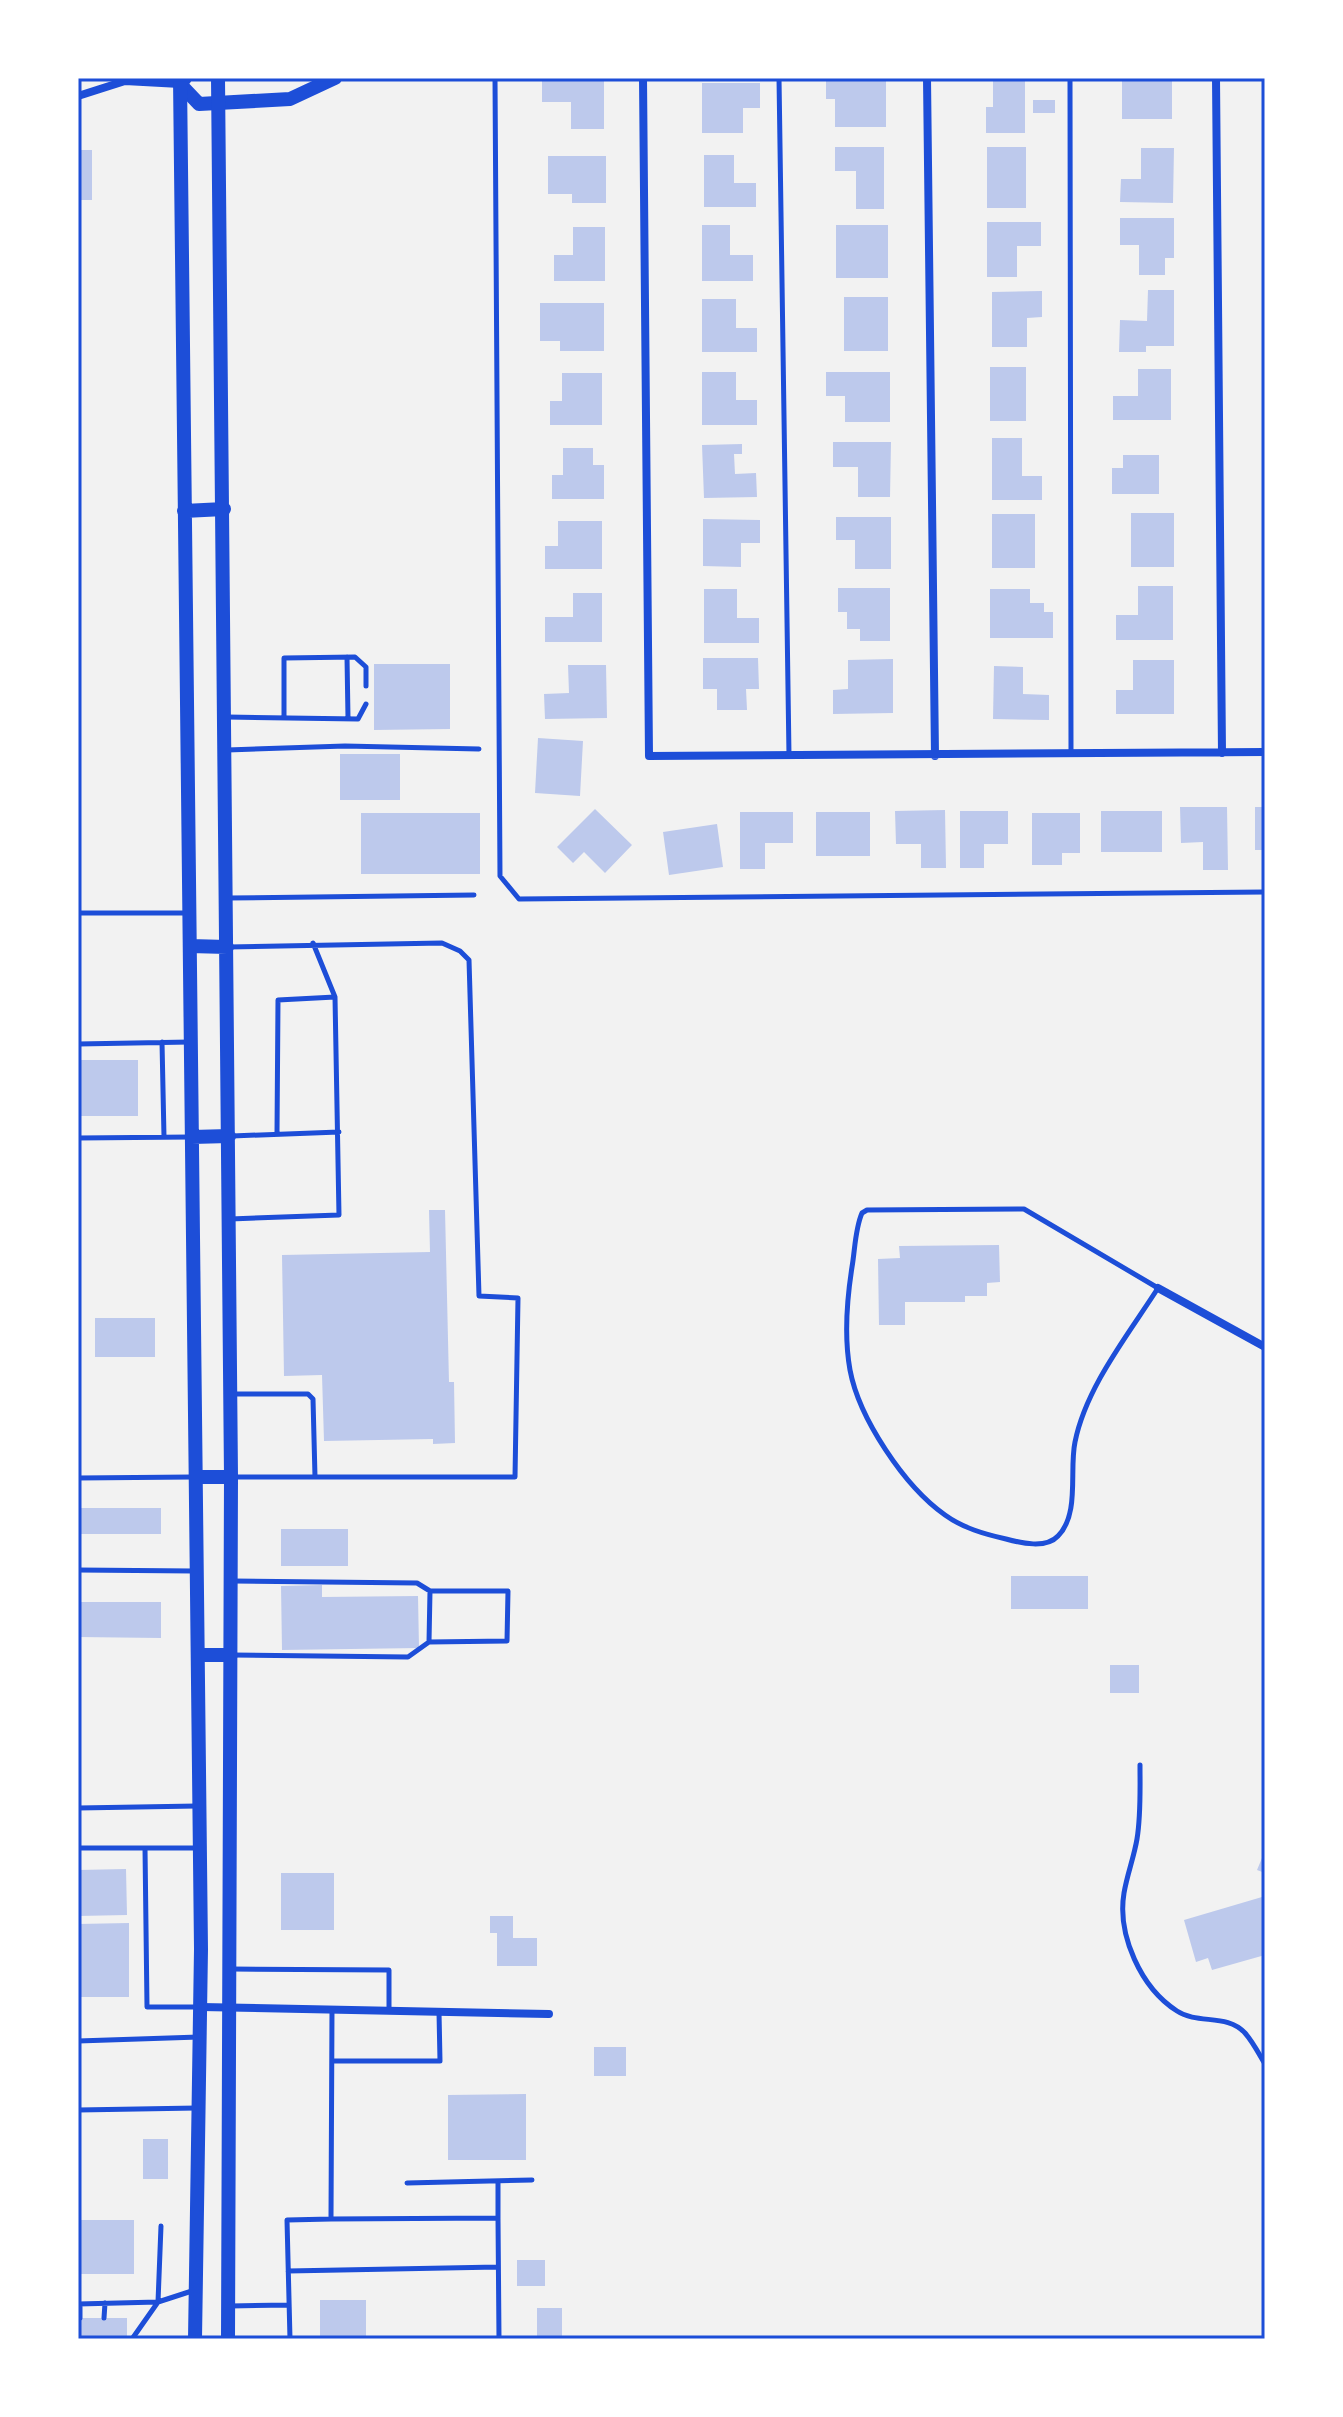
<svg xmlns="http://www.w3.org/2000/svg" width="1343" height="2417" font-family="'Nunito Sans',sans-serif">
	<rect width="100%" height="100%" fill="#f2f2f2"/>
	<path fill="#bdc9ec" d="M826 78H886V127H835V99H826Z
		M993 78H1025V133H986V107H993Z
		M1122 78H1172V119H1122Z
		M542 79H604V129H571V102H542Z
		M702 83H760V108H743V133H702Z
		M1033 100H1055V113H1033Z
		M835 147H884V209H856V171H835Z
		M987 147H1026V208H987Z
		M1141 148H1174L1173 203 1120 202 1121 179H1141Z
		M78 150H92V200H78Z
		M704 155H734V183H756V207H704Z
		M548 156H606V203H572V194H548Z
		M1120 218H1174V258H1165V275H1139V245H1120Z
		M987 222H1041V246H1017V277H987Z
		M702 225H730V255H753V281H702Z
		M836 225H888V278H836Z
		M573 227H605V281H554V255H573Z
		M1148 290H1174V346H1146V352H1119L1120 320 1147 321Z
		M1042 291V317L1027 318V347H992V292Z
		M844 297H888V351H844Z
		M702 299H736V328H757V352H702Z
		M540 303H604V351H560V341H540Z
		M990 367H1026V421H990Z
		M1138 369H1171V420H1113V396H1138Z
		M702 372H736V400H757V425H702Z
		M826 372H890V422H845V396H826Z
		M562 373H602V425H550V401H562Z
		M992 438H1022V476H1042V500H992Z
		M833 442H891L890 497H858V467H833Z
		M742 444V454H734L735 474 756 473 757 497 704 498 702 445Z
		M563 448H593V465H604V499H552V475H563Z
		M1123 455H1159V494H1112V468H1123Z
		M1131 513H1174V567H1131Z
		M992 514H1035V568H992Z
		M836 517H891V569H855V540H836Z
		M703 519 760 520V543H741V567L703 566Z
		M558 521H602V569H545V546H558Z
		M1138 586H1173V640H1116V615H1138Z
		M838 588H890V641H860V629H847V612H838Z
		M704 589H737V618H759V643H704Z
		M990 589H1030V603H1044V612H1053V638H990Z
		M573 593H602V642H545V617H573Z
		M703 658H758L759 689H746L747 710H717V689H703Z
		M893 659V713L833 714V690L848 689V660Z
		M1133 660H1174V714H1116V690H1133Z
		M374 664H450V729L374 730Z
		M568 665H606L607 718 545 719 544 694 569 693Z
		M994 666 1023 667V694L1049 695V720L993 719Z
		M538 738 583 741 580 796 535 793Z
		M340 754H400V800H340Z
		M1180 807H1227L1228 870H1203V842L1181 843Z
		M1255 807H1265V850H1255Z
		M595 809 632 845 605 873 584 852 573 863 557 847Z
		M945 810 946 868H921V844H896L895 811Z
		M960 811H1008V844H984V868H960Z
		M1101 811H1162V852H1101Z
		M740 812H793V843H765V869H740Z
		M816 812H870V856H816Z
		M361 813H480V874H361Z
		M1032 813H1080V853H1062V865H1032Z
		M717 824 723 867 669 875 663 832Z
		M78 1060H138V1116H78Z
		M429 1210H445L449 1382H454L455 1443 433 1444V1439L324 1441 322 1375 284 1376 282 1255 430 1252Z
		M999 1245 1000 1282 987 1283V1296H965V1302H905V1325H879L878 1259 900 1258 899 1246Z
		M95 1318H155V1357H95Z
		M78 1508H161V1534H78Z
		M281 1529H348V1566H281Z
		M1011 1576H1088V1609H1011Z
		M322 1585V1597L418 1596 419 1648 282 1650 281 1586Z
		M78 1602H161V1638L78 1637Z
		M1110 1665H1139V1693H1110Z
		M1262 1858 1265 1860V1873L1257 1870Z
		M126 1869 127 1915 78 1916V1870Z
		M281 1873H334V1930H281Z
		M1265 1890V1955L1212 1970 1208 1958 1196 1962 1184 1920 1262 1897Z
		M490 1916H513V1938H537V1966H497V1933H490Z
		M129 1923V1997H78V1924Z
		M594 2047H626V2076H594Z
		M526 2094V2160H448V2095Z
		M143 2139H168V2179H143Z
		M78 2220H134V2274H78Z
		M517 2260H545V2286H517Z
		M320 2300H366V2339H320Z
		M537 2308H562V2339H537Z
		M78 2318H127V2339H78Z"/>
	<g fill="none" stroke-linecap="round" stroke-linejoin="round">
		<path stroke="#1d4ed8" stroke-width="5" d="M495 78 500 876 519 899 1265 892
			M779 78 789 755
			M1070 78 1071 753
			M347 657 348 718
			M227 717 358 719 366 704
			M284 718V658L355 657 366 667V686
			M227 750 345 746 479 749
			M228 898 474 895
			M78 913H188
			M228 947 442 943 460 951 469 960 479 1296 518 1298 515 1477H233
			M162 1042 164 1137
			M78 1044 190 1042
			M277 1134 278 1000 335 997
			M232 1136 339 1132
			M78 1138 191 1137
			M1024 1209 1158 1288C1128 1335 1086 1387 1075 1442 1069 1470 1080 1514 1058 1536 1046 1549 1021 1543 1006 1539 984 1534 963 1528 945 1515 904 1486 859 1418 850 1370 844 1337 847 1299 852 1267 855 1250 855 1229 862 1213L867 1210Z
			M230 1219 339 1215 335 997 313 943
			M232 1394H308L313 1399 315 1477
			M78 1478 192 1477
			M78 1570 193 1571
			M233 1581 417 1583 430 1591
			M232 1655 408 1657 429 1642 507 1641 508 1591H430L429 1642
			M1140 1765C1140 1790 1141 1815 1137 1839 1134 1857 1127 1875 1124 1893 1117 1935 1141 1988 1177 2011 1198 2025 1227 2013 1245 2033 1253 2042 1259 2054 1265 2064
			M78 1808 197 1806
			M78 1848H199
			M145 1848 147 2007H200
			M232 1969 389 1970V2010
			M332 2010 331 2219 498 2218 499 2339
			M78 2041 199 2037
			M332 2061H440L439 2012
			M78 2110 197 2108
			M498 2181V2218
			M407 2183 532 2180
			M288 2271 498 2267
			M78 2304 158 2302 195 2290
			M80 2304V2318
			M230 2306 289 2305
			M104 2318 105 2303
			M132 2339 158 2302 161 2226
			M290 2339 287 2220 331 2219"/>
		<path stroke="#1d4ed8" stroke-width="8" d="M643 78 649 756 1265 752
			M927 78 935 756
			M1216 78 1222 753
			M78 96 125 81 180 84
			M1158 1288 1265 1347
			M201 2007 549 2014"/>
		<path stroke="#1d4ed8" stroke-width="14" d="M185 78 180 84 199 104 290 99 335 78"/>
		<path stroke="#1d4ed8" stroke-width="14" d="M180 78 201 1949 195 2339
			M218 78 231 1477 228 2339
			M184 511 224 509
			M190 946 227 947
			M192 1137 229 1136
			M197 1477H231
			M199 1655H231"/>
	</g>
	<rect width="1343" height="2417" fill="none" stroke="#ffffff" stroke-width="160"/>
	<rect x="80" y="80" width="1183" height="2257" fill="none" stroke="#1d4ed8" stroke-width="3"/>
</svg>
